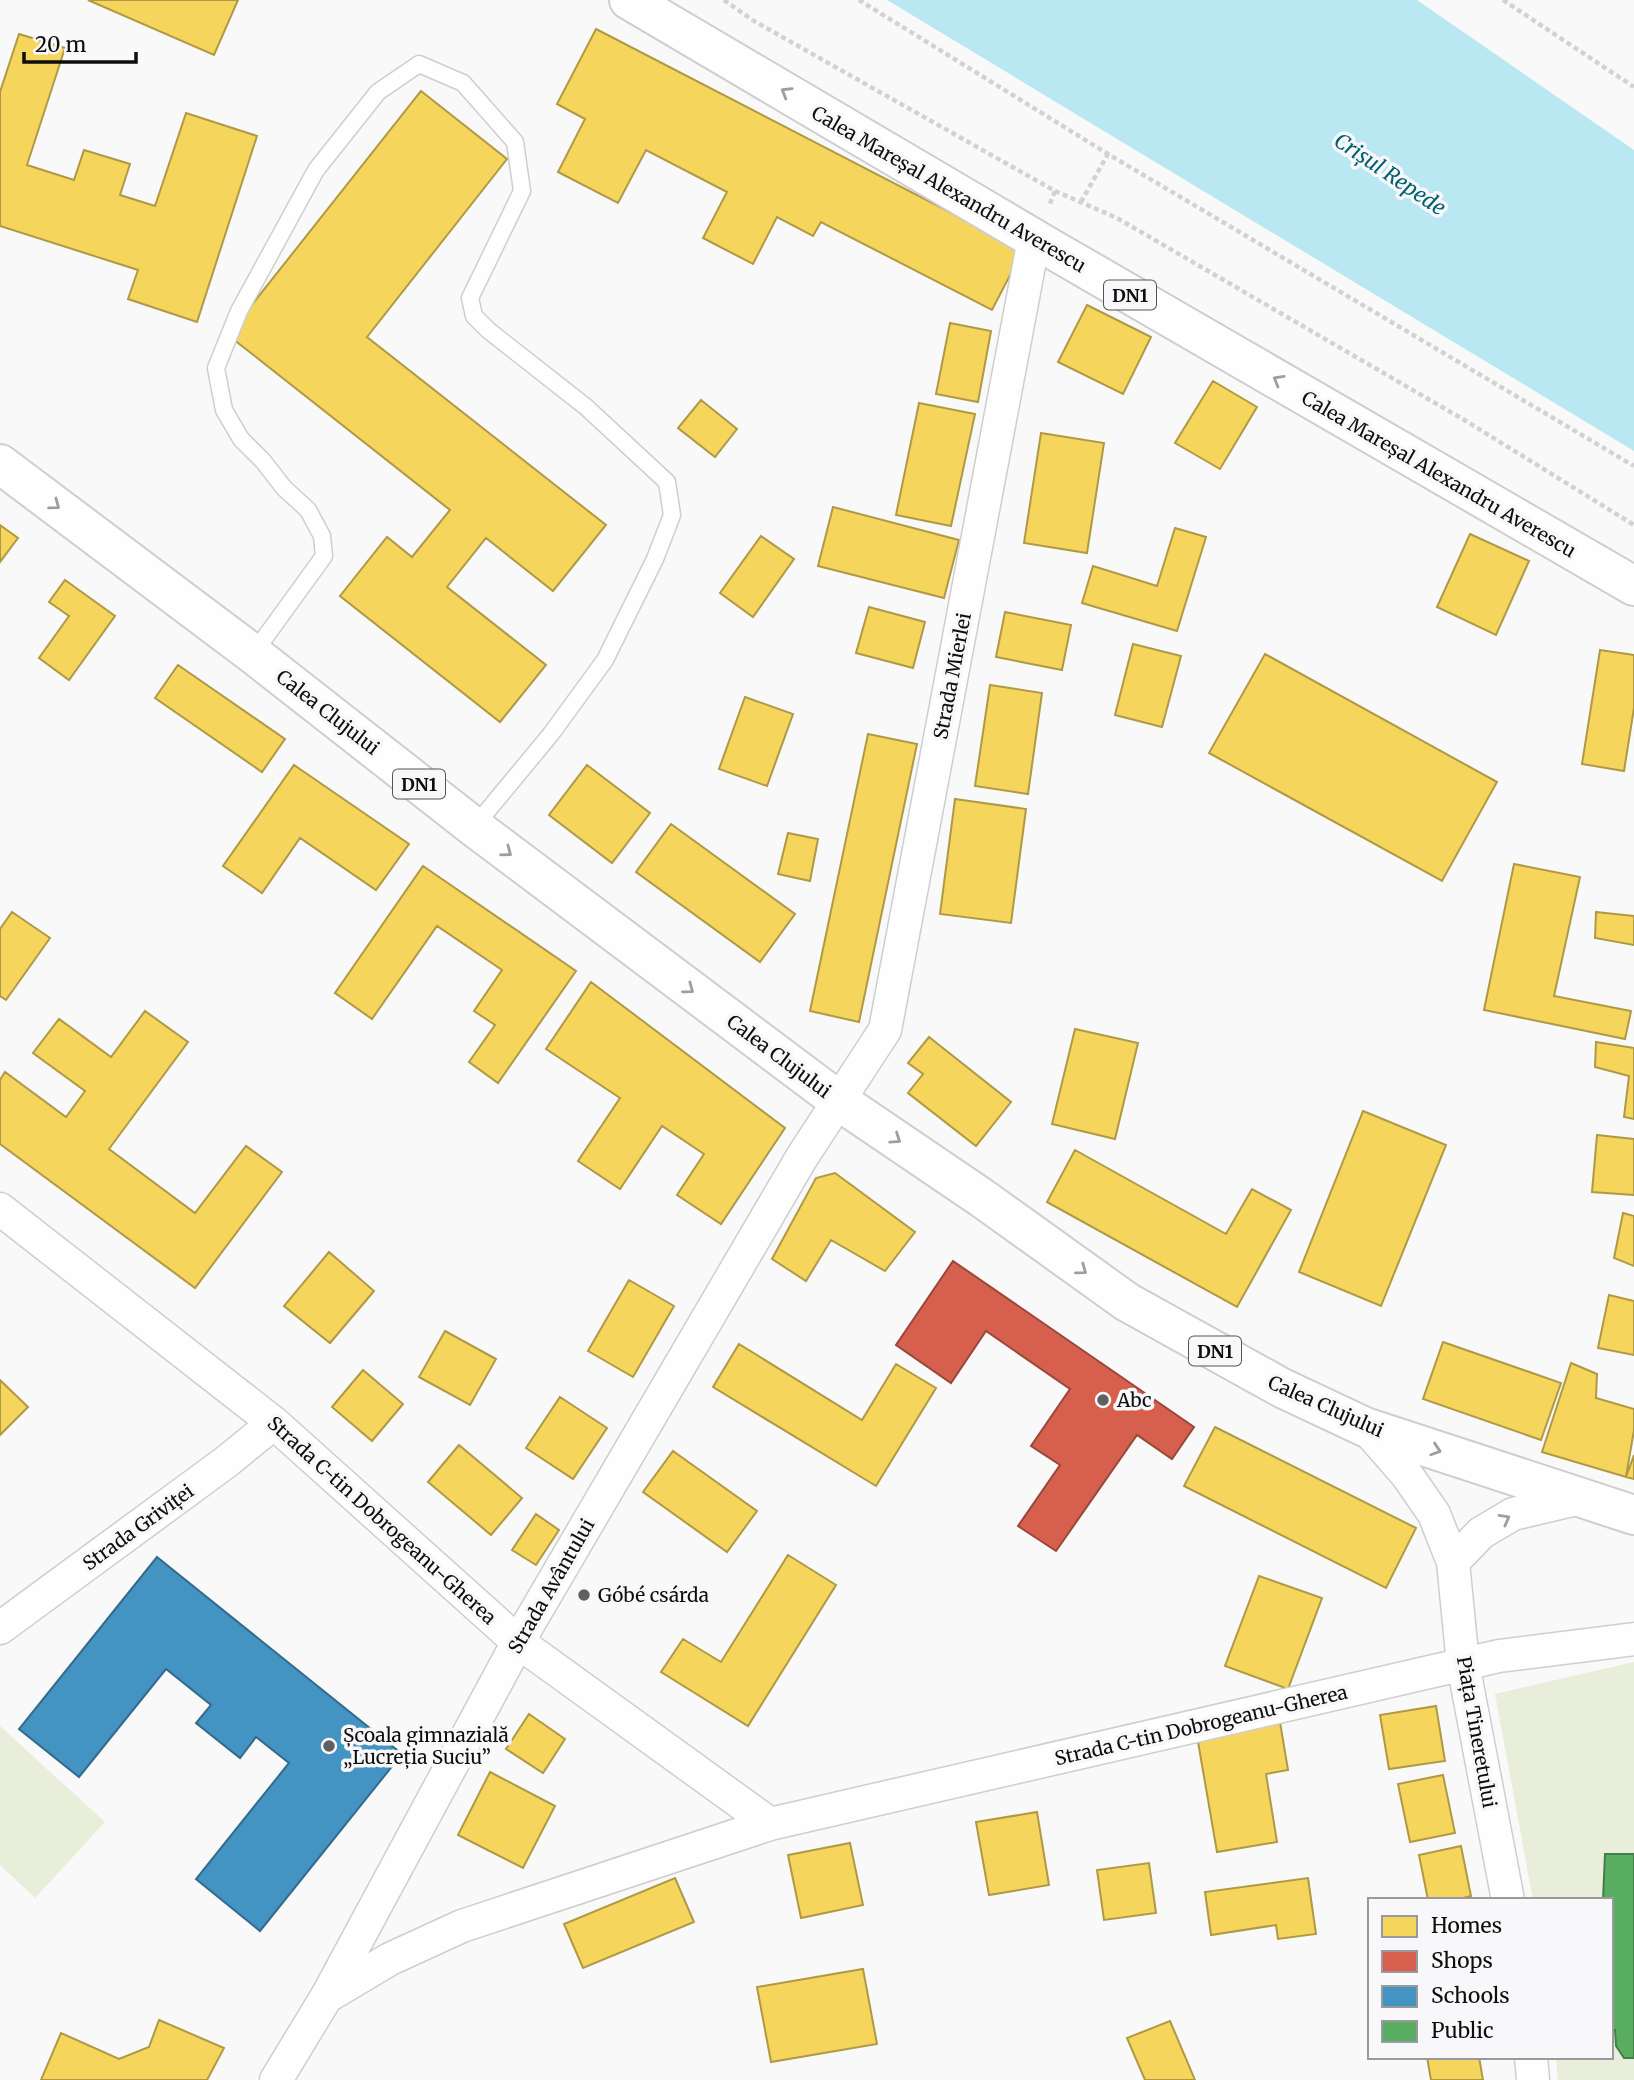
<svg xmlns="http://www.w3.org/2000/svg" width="1634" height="2080" font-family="Merriweather,serif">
	<rect width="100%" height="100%" fill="#f9f9f9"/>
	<path fill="#e8eeda" d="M1634 1662V2080H1558L1556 2057H1611V1900H1533L1495 1694Z
		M0 1726 105 1822 35 1898 0 1865Z"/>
	<path fill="#bae8f2" d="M887 0H1417L1634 150V451Z"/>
	<path fill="#f6d55c" stroke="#b09945" stroke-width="2" d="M88 0H238L214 55Z
		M596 29 1023 250 992 310 821 222 813 236 777 217 753 264 703 238 727 192 646 150 618 203 558 172 585 119 557 104Z
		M19 34 65 48 27 165 74 180 84 150 130 164 120 195 155 206 186 113 257 136 197 322 128 299 138 270 0 226V92Z
		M421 91 507 159 367 337 606 525 553 591 486 538 447 587 546 665 500 722 340 596 387 537 412 557 450 510 228 335Z
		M1087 305 1151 337 1123 394 1058 362Z
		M950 323 991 331 978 402 936 394Z
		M1213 381 1257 407 1220 469 1175 443Z
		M701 400 737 429 715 457 678 428Z
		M919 403 975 414 951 526 896 515Z
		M1041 433 1104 443 1087 553 1024 543Z
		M833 507 959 540 944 598 818 566Z
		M0 525 18 538 0 562Z
		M1175 528 1206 537 1177 631 1082 603 1093 566 1157 586Z
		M1470 534 1529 561 1496 635 1437 607Z
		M761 536 794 559 753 617 720 593Z
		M65 580 115 616 69 680 39 658 69 616 49 602Z
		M869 607 925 622 913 668 856 653Z
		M1005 612 1071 625 1062 670 996 657Z
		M1133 644 1181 656 1162 727 1115 715Z
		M1600 650 1634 655V708L1624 771 1582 764Z
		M1265 654 1497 782 1442 881 1209 753Z
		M178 665 285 739 262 772 155 698Z
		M990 685 1042 693 1028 794 975 786Z
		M745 697 793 714 767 786 719 769Z
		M868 734 917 744 859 1022 810 1011Z
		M294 765 409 844 376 890 300 838 262 893 223 866Z
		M587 765 650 813 612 863 549 815Z
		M955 799 1026 809 1011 923 940 914Z
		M671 824 795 914 760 962 636 872Z
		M788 833 818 839 810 881 778 874Z
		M1514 864 1580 877 1554 996 1631 1011 1625 1039 1484 1010Z
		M423 866 576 971 498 1083 469 1062 495 1025 474 1011 502 970 437 926 372 1019 335 993Z
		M12 912 50 938 6 1000 0 996V929Z
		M1596 912 1634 916V945L1595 938Z
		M591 982 785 1128 721 1224 677 1195 704 1154 662 1126 620 1189 578 1161 620 1098 546 1049Z
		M145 1011 188 1042 109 1149 195 1213 246 1146 282 1172 195 1288 0 1144V1080L5 1072 66 1117 85 1091 33 1053 59 1019 111 1057Z
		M1075 1029 1138 1043 1115 1139 1052 1124Z
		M929 1037 1011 1102 976 1146 908 1093 923 1074 908 1063Z
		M1596 1042 1634 1048V1119L1624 1117 1629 1076 1595 1067Z
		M1363 1111 1446 1145 1381 1306 1299 1272Z
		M1597 1135 1634 1139V1195L1592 1192Z
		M1075 1150 1226 1234 1252 1189 1291 1210 1237 1307 1047 1202Z
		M835 1173 915 1232 885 1271 831 1240 806 1281 772 1259 816 1178Z
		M1623 1213 1634 1216V1266L1614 1258Z
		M329 1252 374 1291 330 1343 284 1306Z
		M629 1280 674 1306 633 1377 588 1351Z
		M1609 1295 1634 1301V1355L1598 1348Z
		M445 1331 496 1359 470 1405 419 1377Z
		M1443 1342 1561 1383 1541 1440 1423 1399Z
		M739 1344 862 1420 896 1364 936 1388 876 1486 713 1387Z
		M1571 1363 1597 1374 1596 1398 1634 1409V1430L1626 1477 1542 1452Z
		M363 1370 403 1404 372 1441 332 1407Z
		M0 1380 28 1407 0 1435Z
		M560 1397 607 1428 573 1479 526 1448Z
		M1215 1427 1416 1528 1386 1588 1184 1486Z
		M459 1445 522 1498 491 1535 428 1482Z
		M673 1451 757 1511 727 1552 643 1492Z
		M1634 1455V1479L1626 1477Z
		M536 1514 559 1530 536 1565 512 1550Z
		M788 1555 836 1585 748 1726 661 1672 683 1639 721 1662Z
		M1259 1576 1322 1598 1288 1689 1225 1666Z
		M1436 1706 1445 1761 1389 1769 1380 1715Z
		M529 1714 565 1739 543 1773 506 1749Z
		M1280 1722 1288 1770 1266 1774 1277 1842 1217 1852 1197 1736Z
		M490 1772 555 1806 523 1868 458 1835Z
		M1443 1775 1455 1833 1410 1842 1398 1784Z
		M1037 1812 1049 1885 989 1895 976 1822Z
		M850 1843 863 1905 801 1918 788 1855Z
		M1461 1846 1471 1896 1455 1900H1428L1419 1855Z
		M1149 1863 1156 1913 1104 1920 1097 1870Z
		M675 1878 694 1922 583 1968 564 1924Z
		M1308 1878 1316 1934 1278 1939 1276 1925 1211 1935 1205 1892Z
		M863 1969 877 2044 771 2062 757 1987Z
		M159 2020 224 2048 207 2080H41L61 2033 119 2059 149 2047Z
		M1170 2021 1195 2080H1145L1127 2038Z
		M1427 2057H1479L1483 2080H1431Z"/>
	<path fill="#d6604d" stroke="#9a473a" stroke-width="2" d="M953 1261 1194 1427 1172 1459 1137 1435 1056 1551 1018 1526 1060 1465 1031 1446 1070 1389 986 1331 951 1383 896 1345Z"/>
	<path fill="#4393c3" stroke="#336b8d" stroke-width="2" d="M157 1557 402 1754 260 1931 196 1879 289 1763 256 1737 240 1758 196 1723 211 1705 166 1669 79 1777 19 1729Z"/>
	<path fill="#5aae61" stroke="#437e48" stroke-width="2" d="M1605 1854H1634V2058H1624L1616 2046 1615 2030 1611 2031V1900H1603Z"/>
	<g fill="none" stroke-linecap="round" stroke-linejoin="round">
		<g stroke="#cecece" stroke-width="19">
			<path id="service" d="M253 654 324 556 322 536 308 510 284 488 263 461 241 439 224 410 216 368 239 311 316 170 378 92 419 64 463 83 515 142 522 191 470 298 474 316 488 330 586 407 667 482 672 515 655 559 605 660 551 734 474 827"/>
		</g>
		<g stroke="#cecece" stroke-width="35">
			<path id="minor" d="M0 1209 274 1423 518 1642 770 1824
				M1365 1427 1407 1475 1434 1514 1453 1562 1463 1664 1508 1900
				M1453 1562 1481 1533 1513 1514 1581 1498
				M0 1628 226 1462 274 1423
				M328 1996 390 1959 462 1926 770 1824 1499 1656 1634 1639
				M1531 2057 1533 2080
				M276 2080 327 1996 518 1642 802 1157 885 1030 1034 239"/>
		</g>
		<g stroke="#cecece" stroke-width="42">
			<path id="primary" d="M629 0 1050 248 1634 586
				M0 464 253 654 474 827 839 1101 982 1198 1127 1302 1282 1388 1365 1427 1634 1515"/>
		</g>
		<path stroke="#d2d2d2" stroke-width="4.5" stroke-dasharray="5 3.5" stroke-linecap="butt" d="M724 0 754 21 1055 191 1049 206
			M859 0 1108 154 1634 466
			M1503 0 1634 87
			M1055 191 1117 218 1466 421 1634 525
			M1081 202 1108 154"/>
		<use href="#service" stroke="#fefefe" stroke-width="16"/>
		<use href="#minor" stroke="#fefefe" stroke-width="32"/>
		<use href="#primary" stroke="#fefefe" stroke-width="38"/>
	</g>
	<defs><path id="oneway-chevron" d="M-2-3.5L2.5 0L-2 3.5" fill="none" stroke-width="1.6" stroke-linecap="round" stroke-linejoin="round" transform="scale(1.75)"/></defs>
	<g stroke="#9e9e9e">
		<use href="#oneway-chevron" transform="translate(786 92) rotate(-149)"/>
		<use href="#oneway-chevron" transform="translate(1278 380) rotate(-150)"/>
		<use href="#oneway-chevron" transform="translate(55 505) rotate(37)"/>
		<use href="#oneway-chevron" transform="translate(507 852) rotate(37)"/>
		<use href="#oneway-chevron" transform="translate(689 989) rotate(37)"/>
		<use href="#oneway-chevron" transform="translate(896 1139) rotate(34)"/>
		<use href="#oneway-chevron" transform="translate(1082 1270) rotate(36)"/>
		<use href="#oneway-chevron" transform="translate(1436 1450) rotate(18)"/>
		<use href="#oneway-chevron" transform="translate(1505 1519) rotate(-29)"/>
	</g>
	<g fill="#606060" stroke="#f8f8fa" stroke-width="2.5">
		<circle cx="1103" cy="1400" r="7"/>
		<circle cx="584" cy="1595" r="7"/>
		<circle cx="329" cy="1746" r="7"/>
	</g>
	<g text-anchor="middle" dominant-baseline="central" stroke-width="7" stroke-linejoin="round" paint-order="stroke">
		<g fill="#f8f8fa" stroke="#545455" stroke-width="2">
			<rect x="1104" y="280.5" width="52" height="29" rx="5"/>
			<rect x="393" y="769.5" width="52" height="29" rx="5"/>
			<rect x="1189" y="1336.5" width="52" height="29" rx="5"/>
		</g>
		<g font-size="18" font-weight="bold" fill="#0d0d0e">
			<text x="1130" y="295">DN1</text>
			<text x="419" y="784">DN1</text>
			<text x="1215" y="1351">DN1</text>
		</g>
		<g font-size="19" fill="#0d0d0e" stroke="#f8f8fa">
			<text transform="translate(949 189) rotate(30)">Calea Mareșal Alexandru Averescu</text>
			<text transform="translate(1439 474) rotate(30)">Calea Mareșal Alexandru Averescu</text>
			<text transform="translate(952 676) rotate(-79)">Strada Mierlei</text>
			<text transform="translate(328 712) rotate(38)">Calea Clujului</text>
			<text transform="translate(779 1056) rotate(37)">Calea Clujului</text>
			<text transform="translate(1326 1406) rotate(24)">Calea Clujului</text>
			<text transform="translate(382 1520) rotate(42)">Strada C-tin Dobrogeanu-Gherea</text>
			<text transform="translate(138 1527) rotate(-36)">Strada Griviței</text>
			<text transform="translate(551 1586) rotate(-60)">Strada Avântului</text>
			<text transform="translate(1201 1725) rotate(-13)">Strada C-tin Dobrogeanu-Gherea</text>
			<text transform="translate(1477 1732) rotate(80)">Piața Tineretului</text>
		</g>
		<g font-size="19" fill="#0d0d0e" stroke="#f8f8fa" text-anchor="start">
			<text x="1117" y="1400">Abc</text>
			<text x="598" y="1595">Góbé csárda</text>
			<text x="343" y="1735">Școala gimnazială<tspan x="343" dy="22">„Lucreția Suciu”</tspan></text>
		</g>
		<g font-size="21" font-style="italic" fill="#016170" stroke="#f8f8fa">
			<text transform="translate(1390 174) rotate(34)">Crișul Repede</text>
		</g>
	</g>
	<rect x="1368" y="1898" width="245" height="161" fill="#f8f8fa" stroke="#9a9a9c" stroke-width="2"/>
	<rect x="1382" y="1916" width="35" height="21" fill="#f6d55c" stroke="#9a9a9c" stroke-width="2"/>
	<text x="1431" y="1933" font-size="21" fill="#0d0d0e">Homes</text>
	<rect x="1382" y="1951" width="35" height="21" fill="#d6604d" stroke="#9a9a9c" stroke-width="2"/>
	<text x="1431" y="1968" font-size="21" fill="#0d0d0e">Shops</text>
	<rect x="1382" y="1986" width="35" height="21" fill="#4393c3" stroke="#9a9a9c" stroke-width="2"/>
	<text x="1431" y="2003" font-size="21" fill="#0d0d0e">Schools</text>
	<rect x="1382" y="2021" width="35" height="21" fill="#5aae61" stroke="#9a9a9c" stroke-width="2"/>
	<text x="1431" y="2038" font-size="21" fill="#0d0d0e">Public</text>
	<path d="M24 52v10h112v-10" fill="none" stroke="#0d0d0e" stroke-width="3.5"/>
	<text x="35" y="52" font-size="21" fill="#0d0d0e" stroke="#f8f8fa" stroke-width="5" paint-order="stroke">20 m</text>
</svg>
